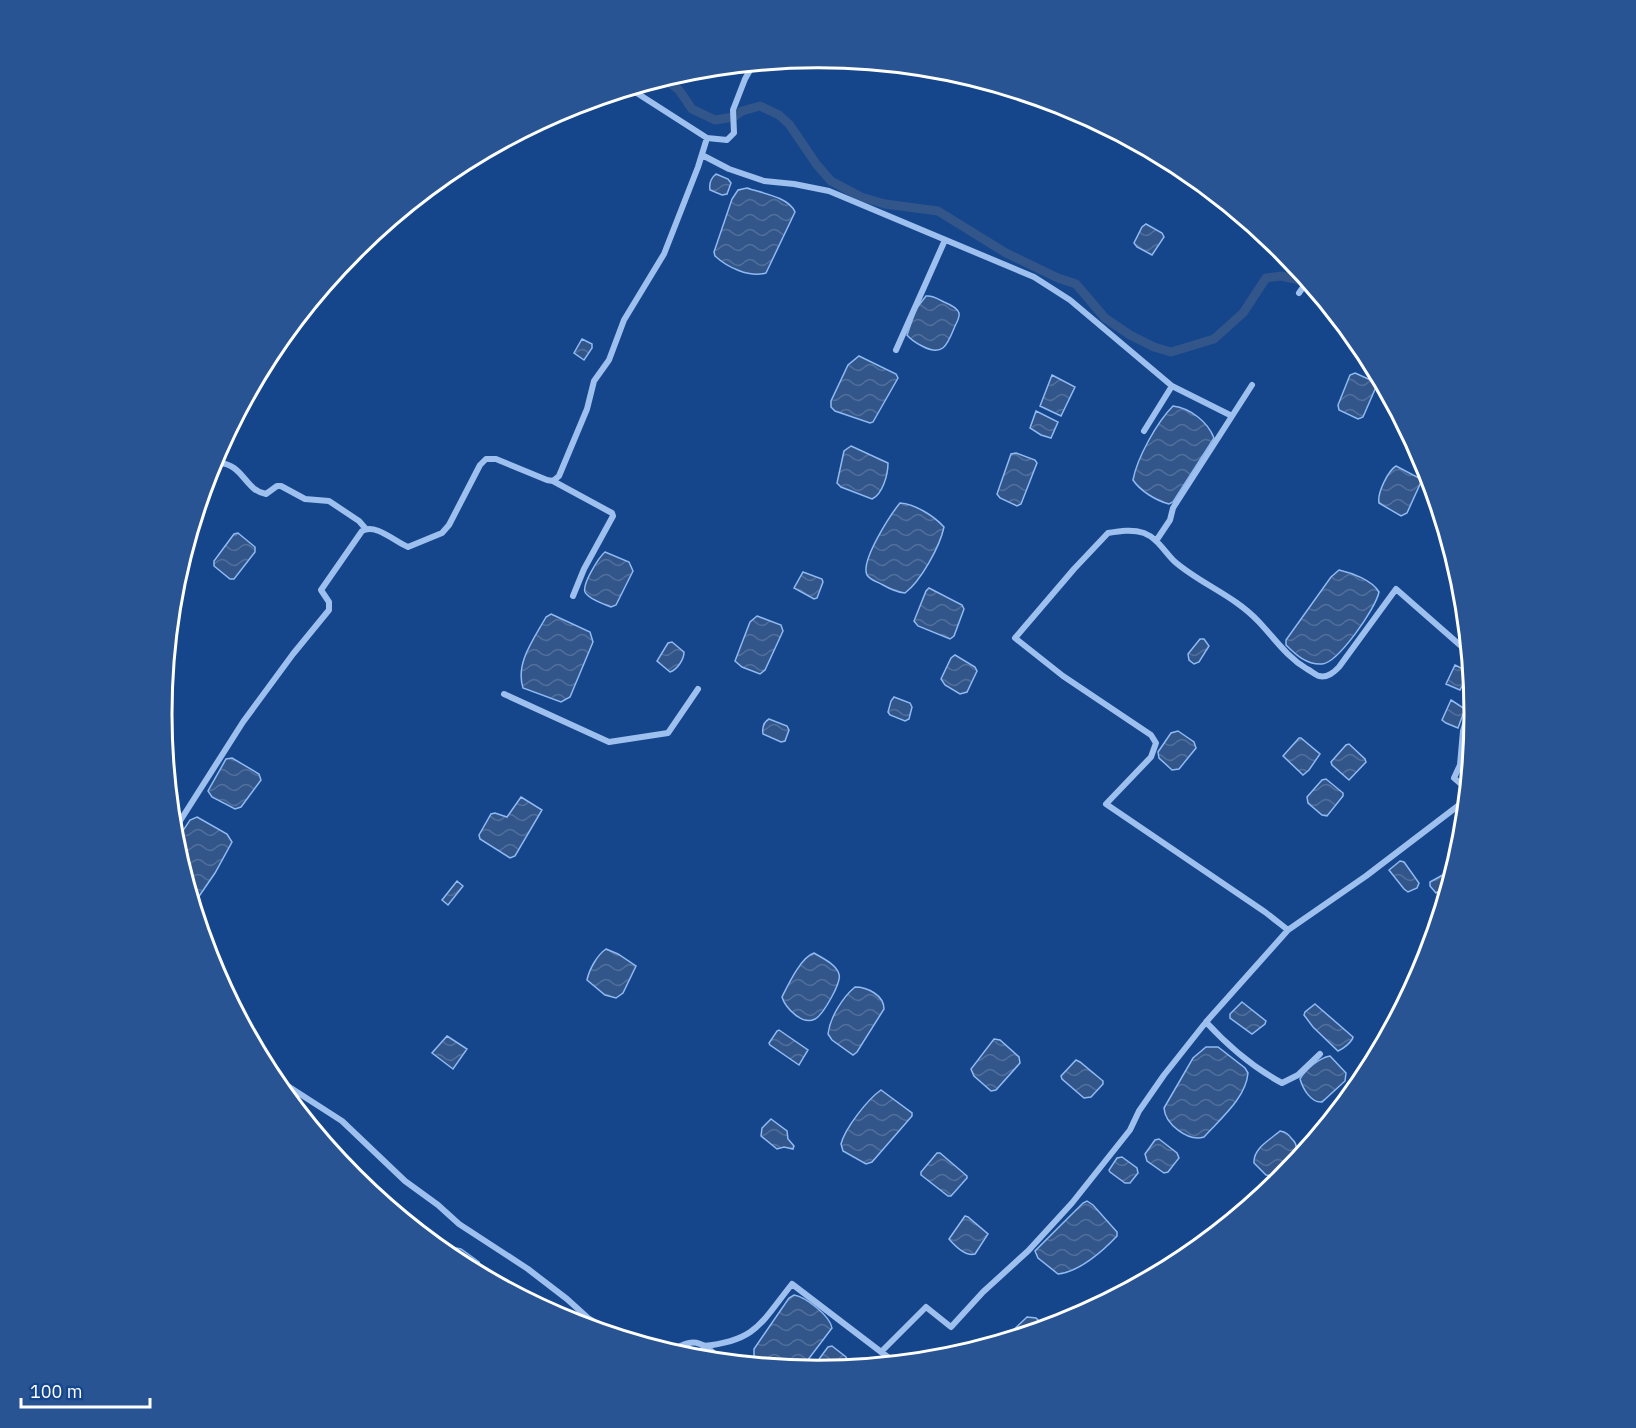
<svg xmlns="http://www.w3.org/2000/svg" width="1636" height="1428" font-family="'IBM Plex Sans',sans-serif">
	<defs>
		<pattern id="water-waves" width="16" height="10" patternUnits="userSpaceOnUse" patternTransform="scale(1.5)"><rect width="16" height="10" fill="#32568a"/><path d="M0 5q4-4 8 0t8 0" fill="none" stroke="#516f9c"/></pattern>
	</defs>
	<rect width="100%" height="100%" fill="#15458b"/>
	<path fill="url(#water-waves)" stroke="#8fbaf2" stroke-width="1.5" d="M716 174 728 179 731 183 727 194 722 195 710 190C709 184 711 178 716 174Z
		M747 188C761 193 789 197 795 212L766 273C749 278 727 267 715 256L714 252 732 199 738 190Z
		M1146 224 1162 233 1164 237 1152 255 1137 247 1134 243 1142 227Z
		M926 296C933 295 938 299 944 302 949 304 957 307 959 313 960 317 957 322 955 326 948 343 944 358 922 346 916 343 911 340 907 335L916 309Z
		M582 339 592 344V348L584 360 574 353Z
		M859 356 896 374 898 378 873 422 870 423 835 411 831 407V401L848 365Z
		M1355 373 1373 381 1376 387 1363 417 1358 419 1339 410 1338 405 1350 375Z
		M1052 375 1075 387 1061 416 1040 406Z
		M1173 406C1190 408 1208 422 1214 438L1173 502 1169 504C1157 501 1140 491 1133 480 1137 458 1157 422 1173 406Z
		M1036 411 1058 422 1051 438 1041 435 1030 428Z
		M851 446 888 463C888 474 883 494 872 499L841 487 837 483 844 451Z
		M1016 453 1035 460 1037 463 1021 504 1017 506 1000 498 997 494 1011 454Z
		M1396 466 1419 478 1421 482 1407 513 1401 516 1379 503C1377 493 1388 471 1396 466Z
		M900 503C915 504 934 516 944 527 940 546 921 581 905 593 896 592 890 589 883 585 878 582 870 580 867 575 860 561 891 514 900 503Z
		M238 533 255 547V552L234 579H230L214 566V561L234 534Z
		M605 552 629 562 633 571 616 605 611 607C604 604 588 599 585 592 582 584 599 557 605 552Z
		M1339 570C1352 573 1372 580 1379 592 1376 608 1338 663 1322 664 1307 665 1296 655 1286 645V640L1331 577Z
		M803 572 822 579 823 582 817 598 814 599 794 588Z
		M929 588 962 605 964 609 954 636 950 639 918 626 914 621 926 591Z
		M551 614 590 632 593 642 570 697 561 702 523 688C515 663 534 639 546 617Z
		M757 616 781 625 783 631 765 670 760 674 742 667 735 661 750 622Z
		M1200 639H1204L1209 646 1199 662 1194 664 1189 660 1188 654Z
		M672 642 684 652C684 659 678 669 670 672L657 661 668 643Z
		M955 655 975 667 977 671 967 692 960 694 945 685 941 679 951 658Z
		M1455 665 1469 672 1460 690 1446 684Z
		M894 697 910 703 912 707 909 719 905 721 890 715 888 712 891 701Z
		M1451 700 1465 709 1458 728 1446 723 1442 720Z
		M769 719 787 726 789 730 785 741 781 742 763 734C762 728 764 722 769 719Z
		M1178 731 1194 742 1196 748 1179 769 1172 770 1159 758 1158 752 1171 733Z
		M1299 738H1301L1320 754 1309 770 1303 775 1283 756Z
		M1349 744 1365 759 1366 762 1349 780 1332 765 1331 762 1346 745Z
		M232 758 259 774 261 780 241 807 235 809 212 797 208 791 226 759Z
		M1326 779 1343 793V796L1327 816 1322 815 1308 803 1307 797 1322 780Z
		M521 797 542 810 515 856 510 858 480 839 479 835 491 814 495 813 507 817Z
		M197 817 227 834 232 842 215 873 193 905 174 844 190 820Z
		M1400 861 1404 862 1419 883 1417 888 1408 892 1404 889 1389 870Z
		M1450 871 1453 873 1449 885 1436 893 1430 886V882Z
		M457 881 463 886 448 905 442 900Z
		M606 949 618 954 636 966 623 993 616 998 605 995 587 980C589 970 597 955 606 949Z
		M814 953C822 958 836 964 839 974 842 982 823 1015 815 1019 802 1026 785 1007 782 997 788 985 801 957 814 953Z
		M855 987C867 987 884 995 884 1009L857 1052 853 1055 832 1040 828 1034C830 1017 843 997 855 987Z
		M1242 1002 1266 1021 1265 1024 1252 1034 1230 1018V1014Z
		M1315 1004 1353 1037C1352 1042 1343 1049 1338 1051L1313 1027 1304 1015 1305 1012Z
		M779 1030 808 1050 799 1065 770 1045 769 1043 777 1031Z
		M447 1036 467 1049 453 1069 432 1053Z
		M994 1039 1000 1040 1019 1057 1020 1063 996 1090 991 1091 974 1076 971 1069Z
		M1206 1047H1218L1245 1068 1248 1073C1246 1098 1220 1119 1204 1137 1188 1142 1165 1124 1164 1108L1193 1058Z
		M1330 1056 1346 1073 1345 1081 1322 1102C1311 1103 1303 1089 1300 1079 1306 1069 1319 1058 1330 1056Z
		M1076 1060 1080 1062 1103 1081V1084L1091 1097 1084 1098 1062 1079 1061 1076Z
		M881 1090 912 1113V1116L872 1162 866 1164 843 1151 841 1144C845 1128 868 1099 881 1090Z
		M771 1119 787 1131 788 1139 794 1146 793 1149 784 1147 777 1149 761 1136 762 1128Z
		M1280 1131C1286 1132 1288 1134 1292 1139 1306 1152 1282 1167 1273 1176L1266 1175 1254 1163C1253 1148 1270 1140 1280 1131Z
		M1159 1139 1177 1153 1179 1158 1168 1172 1164 1173 1147 1161 1145 1154 1155 1140Z
		M937 1153H940L967 1176V1178L951 1196H948L921 1175V1172Z
		M1122 1157 1137 1168 1138 1173 1130 1183H1125L1110 1172 1109 1170 1117 1158Z
		M1087 1201 1093 1205 1117 1232V1236C1103 1251 1079 1272 1058 1274L1038 1258 1035 1251 1083 1203Z
		M965 1216 968 1217 988 1234 975 1254C965 1257 955 1246 949 1239Z
		M456 1248 461 1249 479 1262 480 1265 476 1273 447 1255Z
		M794 1295C806 1297 830 1316 832 1328L801 1369 763 1366 754 1358V1349L789 1298Z
		M1027 1317 1036 1318 1046 1328 1001 1342Z
		M832 1346 846 1357 848 1362 843 1369 811 1370 828 1347Z"/>
	<g fill="none" stroke-linecap="round" stroke-linejoin="round">
		<path stroke="#32568a" stroke-width="9" d="M659 79 669 82 679 90 692 109 715 120 734 117 742 111 760 106 779 115 789 124 817 165 831 181 861 197 885 204 938 211 1006 253 1058 278 1076 284 1105 318 1130 335 1154 347 1171 352 1214 339 1243 313 1266 278 1281 276 1309 282
			M1347 328 1354 338 1358 341"/>
		<path stroke="#9dc0ef" stroke-width="6" d="M629 88 707 138 727 140 734 133 733 110 745 79 754 63
			M702 155 729 169 764 181 794 184 829 191 1034 277 1070 300 1172 386 1144 431
			M1299 293 1308 280
			M896 350 945 240
			M1172 386 1232 416
			M209 469 218 463C243 463 245 491 266 494L277 486H281L305 499 329 501 359 521 366 529
			M553 481 612 513 613 516 584 569 573 596
			M1156 541 1170 520 1173 508 1252 385
			M504 694 609 742 668 733 698 689
			M1468 790 1454 778 1460 765 1463 731 1473 696
			M173 832 243 722 293 654 329 610V602L321 590 362 531C376 523 395 542 408 547L442 533 449 525 480 465 486 459H496L547 480 553 481 559 476 587 409 594 381 609 360 624 320 664 254 698 167 707 138
			M1288 930 1265 912 1106 804 1151 757 1156 743 1151 735 1063 676 1015 638 1074 569 1108 533C1120 531 1132 529 1144 533 1157 538 1164 551 1174 561 1200 584 1234 595 1259 622 1275 639 1287 657 1307 669 1311 671 1316 675 1319 676 1328 678 1334 672 1339 667L1396 589 1469 653
			M1206 1022C1229 1047 1252 1067 1282 1083L1298 1075 1320 1054
			M269 1074 342 1121 405 1181 438 1205 459 1224 528 1269 567 1299 588 1318 617 1336
			M703 1346C756 1341 761 1323 792 1284L889 1358
			M667 1351C675 1350 682 1344 689 1343 702 1340 714 1353 722 1362
			M881 1352 926 1307 951 1327 983 1292 1028 1251 1072 1203 1130 1130 1139 1111 1164 1075 1206 1022 1288 930 1366 876 1467 799"/>
	</g>
	<path d="M0 0H1636V1428H0ZM172 714a646 646 0 1 1 1292 0a646 646 0 1 1-1292 0Z" fill="#285494" fill-rule="evenodd"/>
	<path fill="none" stroke="#fff" stroke-width="3" d="M172 714a646 646 0 1 1 1292 0a646 646 0 1 1-1292 0Z"/>
	<path d="M21 1398v9h129v-9" fill="none" stroke="#ffffff" stroke-width="3"/>
	<text x="30" y="1398" font-size="18" fill="#ffffff" stroke="#15458b" stroke-width="4.5" paint-order="stroke">100 m</text>
</svg>
